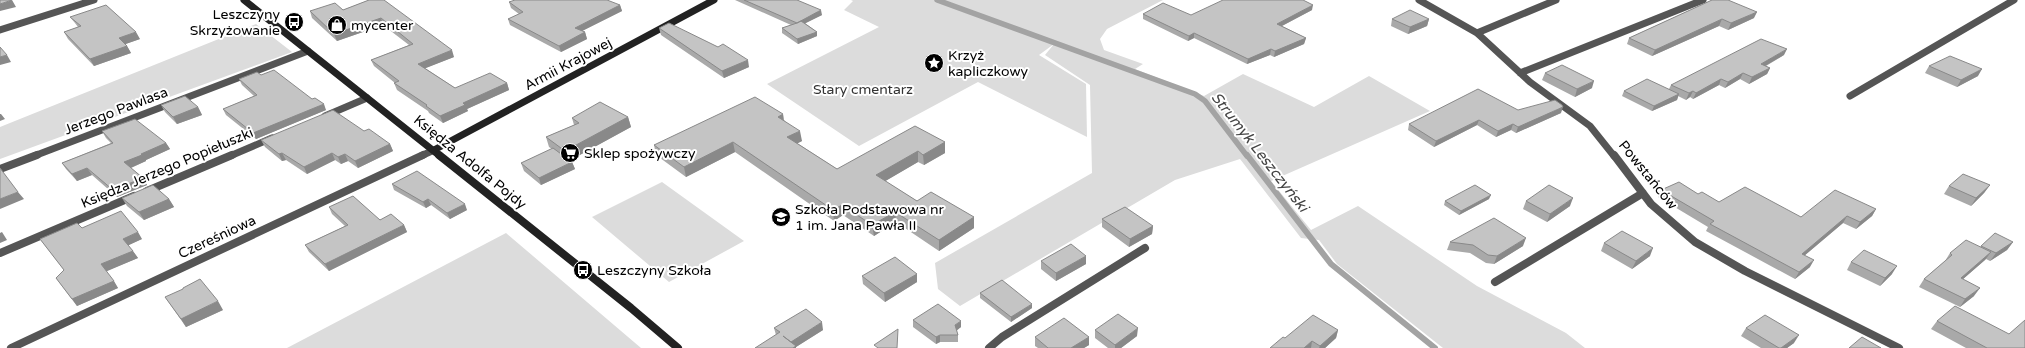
<svg xmlns="http://www.w3.org/2000/svg" width="2025" height="348" font-family="'Varela Round',sans-serif">
	<rect width="100%" height="100%" fill="#fff"/>
	<path fill="#dcdcdc" d="M851 0H1163L1107 29 1100 39 1104 50 1143 64 1135 69 1204 96 1243 74 1314 107 1369 76 1430 111 1271 181 1311 230 1358 206 1477 286 1566 333 1585 348H1443L1337 264 1319 240 1301 238 1240 159 1175 180 960 306 938 289 935 263 1092 173 1090 85 1045 55 1054 44 1039 55 1086 84 1087 137 978 82 859 146 767 84 879 27 844 10 853 1Z
		M256 24 292 52 0 159V127Z
		M662 182 744 241 669 282 592 217Z
		M506 233 641 348H287Z"/>
	<g fill="none" stroke-linecap="round" stroke-linejoin="round">
		<path stroke="#a3a3a3" stroke-width="5.5" d="M937 0 1195 94 1205 101 1247 156"/>
		<path stroke="#a3a3a3" stroke-width="6" d="M1247 155 1331 264 1435 348"/>
		<path stroke="#555" stroke-width="7" d="M1419 0 1477 33 1530 82 1590 126 1614 156
			M0 30 94 0
			M1477 33 1556 0
			M1520 73 1703 0
			M1850 96 2014 0
			M325 116 367 98
			M34 156 308 51
			M230 156 272 138
			M421 156 434 150"/>
		<path stroke="#555" stroke-width="8" d="M1614 155 1651 204 1695 242 1745 271 1899 348
			M0 169 37 155
			M147 191 232 155
			M0 253 134 196
			M1495 282 1643 193
			M11 348 423 155
			M989 348 1002 337 1145 248"/>
		<path stroke="#222" stroke-width="7" d="M244 0 440 156
			M434 150 714 0"/>
		<path stroke="#222" stroke-width="8" d="M439 155 631 308 678 348"/>
	</g>
	<path fill="#a9a9a9" d="M369 0 454 57 425 68 455 88 507 83 509 90 467 109 468 111 443 123 429 113 428 111 397 90 394 83H395L374 66 371 60 409 45 383 25 337 41 312 18 310 11 343 10Z
		M735 0H797L822 15 805 23 817 32V36L798 44 782 33V28L791 25Z
		M1712 0 1754 18 1728 30 1719 26 1652 56 1627 44 1629 38Z
		M509 2 620 5 622 11 582 31 585 32 587 39 561 52 510 25 508 19 519 14 511 8Z
		M1312 10 1282 26 1306 38 1304 44 1274 57 1270 55 1247 64 1194 38 1188 41 1143 19V14L1191 15Z
		M70 17 140 39 125 44 127 46 131 53 94 66 68 39 64 32 78 27 75 23Z
		M1392 19H1429L1427 26 1408 34 1391 26Z
		M659 28 718 47 749 67 724 78 661 35Z
		M1784 55 1766 66 1770 68 1767 74 1749 84 1740 79 1725 88 1719 85 1693 99 1690 97 1686 100 1678 96 1677 100 1652 111 1622 96 1624 91 1669 89 1671 85Z
		M1929 66 1978 76 1957 87 1925 73Z
		M1545 73 1592 88 1575 97 1542 80Z
		M261 75 326 110 256 139 226 115 223 109 254 96 242 85 239 79Z
		M161 105 198 107 202 115 177 124 165 112Z
		M1518 110 1561 113 1516 133 1511 130 1496 137 1477 125 1434 147 1408 130 1409 124Z
		M783 114 784 120 802 141 797 143 837 169 945 142V153L924 165 918 162 885 181 917 201 974 217V228L939 251 896 222 874 236 843 215 834 221 735 152 686 177 656 155 654 145Z
		M628 117 631 127 570 160 572 162 575 169 541 185 524 171 521 163 552 149 549 147 546 137 574 125 572 118Z
		M102 131 166 143 170 149 146 160V161L131 168 143 178 147 185 117 197 92 175 77 181 66 169 62 163 111 143 106 138Z
		M364 131 390 144 393 151 358 168 348 161 341 164 335 160 307 174 286 160 282 161 265 147 261 140Z
		M392 184 467 210 450 219 431 205 426 208 394 190Z
		M1990 185 1984 193 1971 206 1944 194 1949 186Z
		M1661 190 1698 194 1719 202 1801 217 1876 209 1872 216 1856 229 1843 223 1804 256 1810 267 1795 279 1706 231 1708 227 1658 197Z
		M122 198 169 199 174 207 144 220 127 206Z
		M1489 199 1459 215 1444 205 1445 201Z
		M1526 201 1570 206 1547 222 1523 209Z
		M329 207 404 225 407 232 329 271 309 252 305 245 345 226 332 214Z
		M1102 219 1153 226 1152 234 1129 247 1102 227Z
		M82 228 142 239 128 245 138 258 106 271 118 288 77 306 56 278 64 270 40 239Z
		M1450 242 1523 246 1494 264 1486 263 1470 253 1447 250Z
		M2013 242 2007 250 1990 261 1986 259 1963 279 1974 296 1960 307 1919 287 1924 279 1945 261 1950 253 1980 247 1981 246Z
		M1604 243 1650 256 1632 269 1601 251Z
		M1041 261 1086 264 1056 281 1041 269Z
		M1851 262 1892 274 1880 286 1847 270Z
		M917 274V282L885 302 863 284 862 276Z
		M980 293 1032 308 1011 322 980 298Z
		M165 297 223 310 186 327Z
		M913 320 961 327 956 330 958 335V342H940L936 344 913 327Z
		M1937 321 2025 348H1966L1931 329Z
		M774 328 823 330 796 347 776 335Z
		M1746 328 1794 343 1787 348H1761L1741 336Z
		M1095 330 1137 336 1121 348H1108L1095 338Z
		M1338 330 1336 338 1325 348H1270L1285 338Z
		M1035 337H1089V345L1084 348H1038L1035 346Z"/>
	<path fill="#898989" d="M12 0 16 7 0 11V4Z
		M620 5 622 11 576 34 575 28Z
		M1313 5 1312 10 1276 29 1277 24Z
		M821 10 822 15 798 27 797 23Z
		M1757 12 1754 18 1728 30 1731 23Z
		M381 18 383 25 337 41 334 34Z
		M1429 19 1427 26 1408 34 1410 27Z
		M1722 19 1719 26 1652 56 1655 50Z
		M136 32 140 39 123 45 119 38Z
		M585 32 587 39 561 52 559 46Z
		M817 32V36L798 44 797 39Z
		M1194 33V38L1188 41 1189 36Z
		M1306 38 1304 44 1274 57 1275 51Z
		M127 46 131 53 94 66 90 59Z
		M1271 49 1270 55 1247 64 1248 59Z
		M1787 49 1784 55 1758 70 1761 64Z
		M452 50 454 57 421 70 418 64Z
		M7 55 11 62 0 65V57Z
		M748 60 749 67 724 78 722 71Z
		M1770 68 1767 74 1749 84 1752 77Z
		M1982 69 1978 76 1957 87 1961 80Z
		M1743 73 1740 79 1725 88 1728 82Z
		M1721 79 1719 85 1693 99 1696 93Z
		M1594 81 1592 88 1575 97 1577 89Z
		M507 83 509 90 467 109 468 111 443 123 440 116 463 103Z
		M1693 91 1690 97 1686 100 1689 93Z
		M1679 94 1677 100 1652 111 1654 106Z
		M324 104 326 110 256 139 253 133Z
		M198 107 202 115 177 124 173 117Z
		M1563 107 1561 113 1516 133 1518 127Z
		M0 114H1L5 119 0 121Z
		M783 114 784 125 778 117Z
		M628 117 631 127 569 161 565 151Z
		M1479 120 1477 125 1434 147 1436 141Z
		M1513 124 1511 130 1496 137 1498 131Z
		M800 131 802 141 789 148 787 137Z
		M733 142 735 152 686 177 684 167Z
		M945 142V153L924 165 923 155Z
		M166 143 170 149 146 160V161L128 169 124 162 141 154Z
		M390 144 393 151 358 168 355 161Z
		M918 151V162L877 186 876 175Z
		M282 153 286 160 282 161 279 154Z
		M332 153 335 160 307 174 304 167Z
		M345 154 348 161 341 164 338 157Z
		M572 162 575 169 541 185 539 178Z
		M87 168 92 175 77 181 72 174Z
		M143 178 147 185 117 197 113 190Z
		M1990 185 1984 193 1971 206 1976 198Z
		M18 192 24 199 0 209V199Z
		M1491 195 1489 199 1459 215 1461 211Z
		M1573 198 1570 206 1547 222 1550 214Z
		M169 199 174 207 144 220 139 212Z
		M428 199 431 205 426 208 423 202Z
		M465 204 467 210 450 219 447 213Z
		M842 205 843 215 834 221 833 210Z
		M1876 209 1872 216 1856 229 1860 222Z
		M895 212 896 222 874 236 872 225Z
		M1847 216 1843 223 1798 261 1802 254Z
		M974 217V228L939 251V240Z
		M404 225 407 232 329 271 325 264Z
		M1153 226 1152 234 1129 247 1130 239Z
		M2 232 7 240 0 243V233Z
		M138 232 142 239 127 246 123 239Z
		M1526 238 1523 246 1494 264 1497 256Z
		M2013 242 2007 250 1990 261 1996 253Z
		M1653 248 1650 256 1632 269 1636 261Z
		M133 251 138 258 105 272 101 264Z
		M1991 252 1985 260 1955 286 1961 278Z
		M1086 256V264L1056 281V273Z
		M1814 260 1810 267 1795 279 1799 272Z
		M1897 266 1892 274 1880 286 1885 278Z
		M917 274V282L885 302 884 293Z
		M114 281 118 288 77 306 72 299Z
		M1980 288 1974 296 1960 307 1965 299Z
		M218 301 223 310 186 327 181 319Z
		M1032 304V308L1011 322V317Z
		M961 321V327L955 332V325Z
		M822 322 823 330 796 347V348H792L791 342Z
		M1138 328 1137 336 1121 348H1115V345Z
		M1338 330 1336 338 1325 348H1319L1320 346Z
		M940 335V342L936 344V337Z
		M1799 335 1794 343 1787 348H1781Z
		M1089 337V345L1084 348H1071Z
		M1312 341 1311 348H1304Z"/>
	<path fill="#c4c4c4" stroke="#898989" d="M0 0H12L0 4Z
		M369 0H384L452 50 418 64 455 88 490 73 507 83 463 103 465 105 440 116 426 106 427 105 394 83 399 81 371 60 413 44 381 18 334 34 310 11 335 3 343 10Z
		M515 0H607L620 5 575 28 585 32 559 46 508 19 523 12 509 2Z
		M744 0H797L821 10 797 23 801 21 817 32 797 39 782 28 797 23Z
		M1223 0H1303L1313 5 1277 24 1306 38 1275 51 1271 49 1248 59 1194 33 1189 36 1143 14 1163 3 1191 15Z
		M1712 0H1728L1757 12 1731 23 1722 19 1655 50 1629 38Z
		M106 5 136 32 119 38 127 46 90 59 64 32 81 26 70 17Z
		M1410 10 1429 19 1410 27 1392 19Z
		M669 23 718 47 723 44 748 60 722 71 659 28Z
		M1761 39 1787 49 1761 64 1770 68 1752 77 1743 73 1728 82 1721 79 1696 93 1693 91 1689 93 1671 85Z
		M0 47 7 55 0 57Z
		M1950 56 1982 69 1961 80 1929 66Z
		M1562 65 1594 81 1577 89 1545 73Z
		M274 70 312 99 315 98 324 104 253 133 223 109 257 95 239 79 257 72 261 75Z
		M1647 79 1679 94 1654 106 1624 91Z
		M1478 89 1518 110 1555 100 1562 105 1563 107 1518 127 1513 124 1498 131 1479 120 1436 141 1409 124Z
		M185 96 198 107 173 117 161 105Z
		M755 97 783 114 778 117 800 131 787 137 837 169 915 126 945 142 923 155 918 151 876 175 917 201 931 192 974 217 939 240 895 212 872 225 842 205 833 210 733 142 684 167 654 145Z
		M600 102 628 117 565 151 546 137 579 123 572 118Z
		M333 110 364 131 369 129 390 144 355 161 345 154 338 157 332 153 304 167 282 153 279 154 261 140Z
		M135 119 166 143 141 154 142 155 124 162 143 178 113 190 87 168 72 174 62 163 113 143 102 131Z
		M553 148 572 162 539 178 521 163Z
		M0 168 18 192 0 199Z
		M417 171 465 204 447 213 428 199 423 202 392 184Z
		M1963 174 1990 185 1976 198 1949 186Z
		M1679 182 1698 194 1702 192 1719 202 1745 187 1801 217 1835 190 1876 209 1860 222 1847 216 1802 254 1814 260 1799 272 1710 224 1714 221 1661 190Z
		M153 185 169 199 139 212 122 198Z
		M1475 185 1491 195 1461 211 1445 201Z
		M1549 185 1573 198 1550 214 1526 201Z
		M353 196 380 220 391 214 404 225 325 264 305 245 348 225 329 207Z
		M1125 207 1153 226 1130 239 1102 219Z
		M121 211 138 232 123 239 133 251 101 264 114 281 72 299 56 278 64 270 40 239 77 223 82 228Z
		M1494 218 1526 238 1497 256 1488 255 1473 245 1450 242Z
		M1622 231 1653 248 1636 261 1604 243Z
		M1995 233 2013 242 1996 253 1981 246Z
		M1966 240 1991 252 1961 278 1980 288 1965 299 1924 279 1952 255 1950 253Z
		M1071 244 1086 256 1056 273 1041 261Z
		M1864 250 1897 266 1885 278 1851 262Z
		M895 257 917 274 884 293 862 276Z
		M200 279 218 301 181 319 165 297 183 289V288Z
		M1002 280 1032 304 1011 317 980 293Z
		M938 304 961 321 955 325 958 335H940L936 337 913 320Z
		M1955 306 2009 334 2025 320V348H1987L1937 321Z
		M806 309 822 322 791 342 783 336 796 346 793 348H755L780 332 774 328Z
		M1118 314 1138 328 1115 345 1095 330Z
		M1313 315 1338 330 1320 346 1312 341 1304 348H1270L1283 337 1285 338Z
		M1765 315 1799 335 1781 348H1779L1746 328Z
		M1064 318 1089 337 1071 348H1048L1035 337Z
		M898 329 897 348H878L874 345Z
		M1862 337 1881 348H1849Z"/>
	<defs>
		<g id="bus-disc" transform="scale(1)"><circle r="9.5" fill="#000" stroke="#fff"/><path d="M-5-6H5V4H4V6H2V4H-2V6H-4V4H-5ZM-3.5-4V0h7V-4ZM-3.5 1.2v1.5H-2V1.2ZM2 1.2v1.5H3.5V1.2Z" fill="#fff"/></g>
		<g id="shop-disc" transform="scale(1)"><circle r="9.5" fill="#000" stroke="#fff"/><path d="M-5-2.5h2.3a2.7 3.5 0 0 1 5.4 0H5L5.5 6h-11ZM-1.5-2.5h3a1.5 2.3 0 0 0-3 0Z" fill="#fff"/></g>
		<g id="sight-disc" transform="scale(1)"><circle r="9.5" fill="#000" stroke="#fff"/><path d="M0-6L1.8-2.2L6-1.7L2.9 1.2L3.7 5.4L0 3.3L-3.7 5.4L-2.9 1.2L-6-1.7L-1.8-2.2Z" fill="#fff"/></g>
		<g id="supermarket-disc" transform="scale(1)"><circle r="9.5" fill="#000" stroke="#fff"/><path d="M-6-5.5h2.5l.6 2H6L4.5 2H-2.5L-4.4-4H-6ZM-1.5 3.2a1.3 1.3 0 1 0 .1 0ZM3 3.2a1.3 1.3 0 1 0 .1 0Z" fill="#fff"/></g>
		<g id="school-disc" transform="scale(1)"><circle r="9.5" fill="#000" stroke="#fff"/><path d="M0-5L7-2L0 1L-7-2ZM-4 1L0 2.5L4 1V4Q0 6-4 4Z" fill="#fff"/></g>
	</defs>
	<g fill-rule="evenodd">
		<use href="#bus-disc" x="294" y="22"/>
		<use href="#shop-disc" x="337" y="25"/>
		<use href="#sight-disc" x="934" y="63"/>
		<use href="#supermarket-disc" x="570" y="153"/>
		<use href="#school-disc" x="781" y="217"/>
		<use href="#bus-disc" x="583" y="270"/>
	</g>
	<g text-anchor="middle" dominant-baseline="central" stroke-width="4" stroke-linejoin="round" paint-order="stroke">
		<g font-size="14" fill="#000" stroke="#fff" text-anchor="start">
			<text x="280" y="14" text-anchor="end">Leszczyny<tspan x="280" dy="16">Skrzyżowanie</tspan></text>
			<text x="351" y="25">mycenter</text>
			<text x="948" y="55">Krzyż<tspan x="948" dy="16">kapliczkowy</tspan></text>
			<text x="584" y="153">Sklep spożywczy</text>
			<text x="795" y="209">Szkoła Podstawowa nr<tspan x="795" dy="16">1 im. Jana Pawła II</tspan></text>
			<text x="597" y="270">Leszczyny Szkoła</text>
		</g>
		<g font-size="14" fill="#000" stroke="#fff">
			<text transform="translate(568 64) rotate(-28)">Armii Krajowej</text>
			<text transform="translate(116 111) rotate(-21)">Jerzego Pawlasa</text>
			<text transform="translate(470 162) rotate(39)">Księdza Adolfa Pojdy</text>
			<text transform="translate(167 168) rotate(-23)">Księdza Jerzego Popiełuszki</text>
			<text transform="translate(1648 175) rotate(51)">Powstańców</text>
			<text transform="translate(217 237) rotate(-25)">Czereśniowa</text>
		</g>
		<g font-size="14" fill="#333" stroke="#fff">
			<text x="863" y="89">Stary cmentarz</text>
		</g>
		<g font-size="15" font-style="italic" fill="#444" stroke="#fff">
			<text transform="translate(1260 152) rotate(52)">Strumyk Leszczyński</text>
		</g>
	</g>
</svg>
